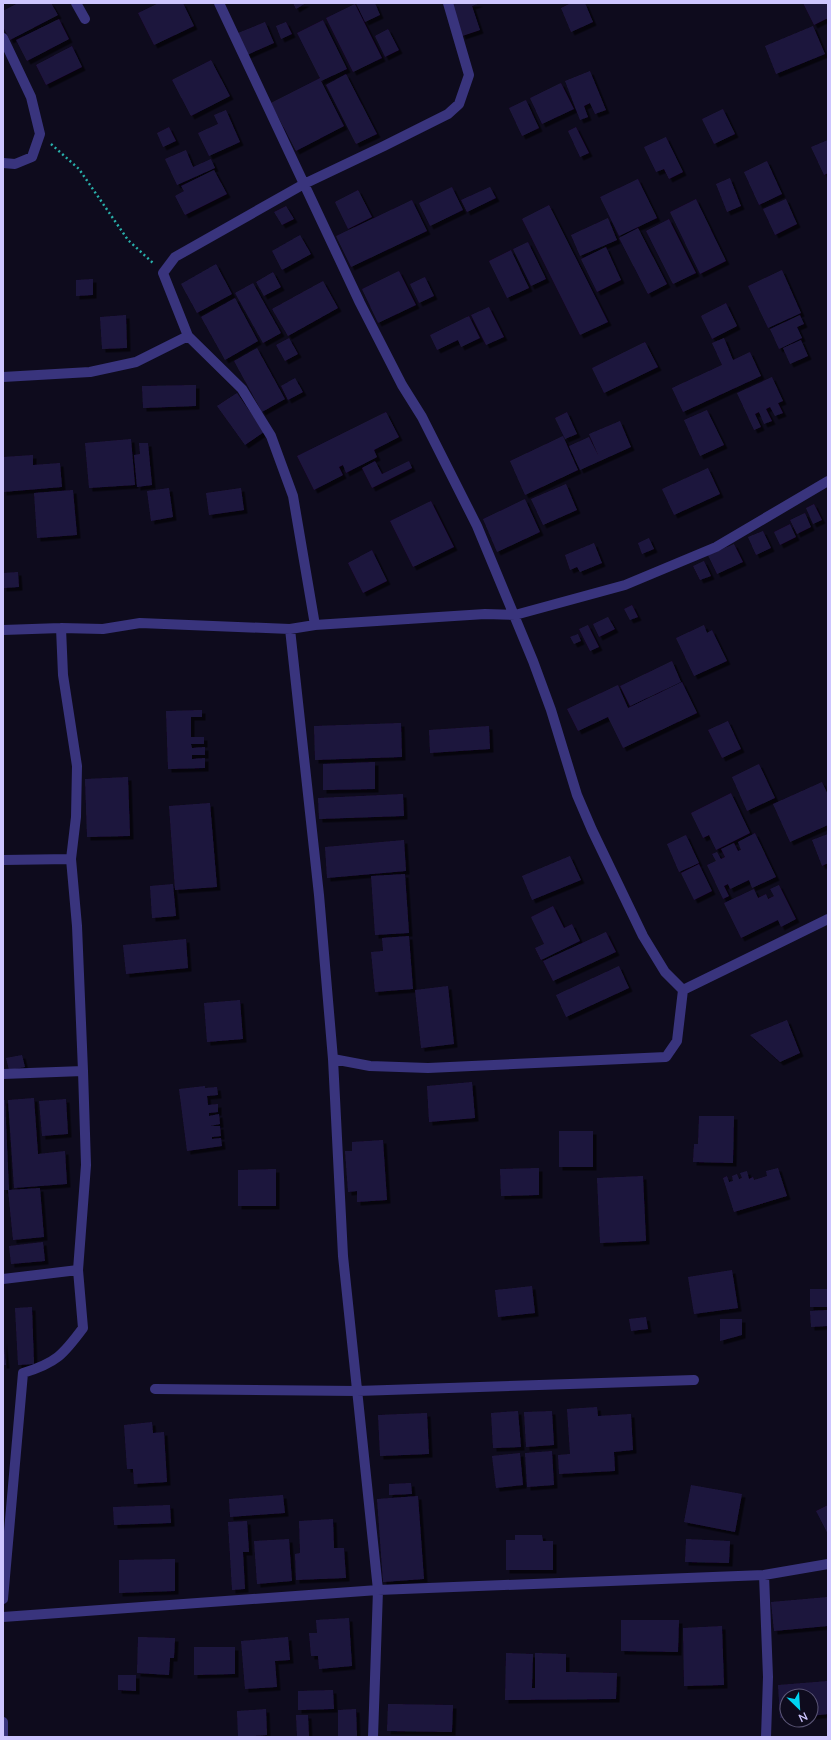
<svg xmlns="http://www.w3.org/2000/svg" width="831" height="1740" font-family="Lato,sans-serif">
	<defs>
		<filter id="shadow"><feDropShadow dx="3.5" dy="3.5" stdDeviation="0" flood-color="#0009"/></filter>
	</defs>
	<rect width="100%" height="100%" fill="#0e0b1d"/>
	<path fill="#1f163e" filter="url(#shadow)" d="M18 3H51L58 15 10 40 3 27V11Z
		M159 3H183L194 26 154 45 138 13Z
		M293 3H306L296 9Z
		M356 3H375L380 15 365 22Z
		M452 3H480L472 6 480 30 462 36Z
		M571 3H585L593 22 571 32 561 8Z
		M803 3H828V18L814 25Z
		M355 4 382 58 353 72 326 18Z
		M59 19 69 39 27 61 16 40Z
		M323 20 347 69 321 81 344 126 296 151 271 103 320 78 297 33Z
		M265 22 274 43 247 55 238 33Z
		M286 22 292 34 281 39 276 26Z
		M813 26 825 54 776 74 765 46Z
		M388 29 399 50 385 57 375 36Z
		M72 46 82 67 46 85 36 65Z
		M211 60 230 96 191 116 172 80Z
		M590 71 606 110 595 114 590 103 584 106 588 117 580 120 565 81Z
		M346 74 377 134 356 144 326 85Z
		M561 83 574 109 542 124 530 98Z
		M526 100 539 128 522 136 509 108Z
		M723 109 735 134 714 144 702 119Z
		M226 110 240 142 209 156 198 133 218 124 214 115Z
		M169 127 176 141 163 147 157 133Z
		M576 127 589 153 580 157 568 131Z
		M666 137 683 172 669 179 664 169 656 172 644 147Z
		M828 140V173L824 175 811 147Z
		M186 150 193 167 211 159 215 168 177 185 165 159Z
		M767 161 782 194 759 205 744 172Z
		M214 170 227 194 185 215 175 196 184 191 181 186Z
		M730 178 741 206 727 212 716 184Z
		M638 179 657 218 619 236 600 197Z
		M452 187 463 210 430 226 419 203Z
		M490 187 496 198 467 212 461 200Z
		M358 190 372 217 348 229 335 202Z
		M696 199 726 261 700 274 670 212Z
		M786 199 797 224 775 235 763 209Z
		M412 200 427 231 351 267 336 236Z
		M549 205 608 322 580 335 522 219Z
		M286 206 294 219 282 225 274 212Z
		M608 218 617 240 580 256 571 235Z
		M669 219 696 273 673 284 646 231Z
		M638 228 667 284 648 294 619 238Z
		M300 235 311 254 282 270 272 251Z
		M528 242 546 279 531 286 513 249Z
		M606 247 621 280 597 292 581 259Z
		M511 250 529 288 507 298 489 261Z
		M216 264 232 294 197 313 181 284Z
		M782 270 801 313 768 328 748 286Z
		M399 271 416 305 378 323 362 289Z
		M273 272 281 287 264 296 256 282Z
		M425 277 434 296 419 303 410 284Z
		M93 279V295L76 296V280Z
		M323 281 338 308 288 336 272 309Z
		M253 283 281 333 263 343 235 293Z
		M235 298 258 341 225 360 201 317Z
		M726 303 737 326 712 339 701 316Z
		M489 307 504 337 486 345 471 315Z
		M126 315 127 348 102 349 100 317Z
		M800 315 804 324 797 327 802 338 779 349 770 329Z
		M469 316 480 338 461 347 458 340 437 350 430 335Z
		M289 338 298 354 285 361 276 345Z
		M724 338 733 360 750 352 761 376 683 412 672 388 722 365 712 343Z
		M801 340 808 356 790 364 783 348Z
		M645 342 658 367 604 393 592 368Z
		M257 348 285 399 262 412 234 361Z
		M772 377 783 401 778 403 783 413 775 416 770 407 766 409 772 421 764 424 759 412 755 414 761 427 754 430 737 393Z
		M295 378 303 392 288 400 281 386Z
		M196 385V406L143 408 142 386Z
		M237 393 264 432 245 445 217 406Z
		M707 410 724 445 700 456 684 420Z
		M386 412 399 437 374 450 377 457 346 473 343 465 339 467 343 475 314 490 297 456Z
		M567 412 577 434 565 439 555 418Z
		M620 421 631 447 580 470 569 446 589 437 599 457 589 434Z
		M563 436 578 470 525 495 510 461Z
		M131 439 135 485 89 488 85 443Z
		M139 443H148L152 485 137 487 134 455 140 454Z
		M33 455V465L60 463 62 487 3 492V457Z
		M375 461 382 474 409 461 412 468 372 488 362 468Z
		M708 468 720 494 674 515 662 489Z
		M566 484 577 510 543 525 531 499Z
		M169 488 173 517 151 521 147 491Z
		M241 488 244 510 209 515 206 493Z
		M73 490 77 535 37 538 34 493Z
		M525 499 540 532 497 552 483 519Z
		M431 501 454 547 413 567 390 521Z
		M814 504 822 520 813 524 806 508Z
		M805 513 811 527 797 534 790 520Z
		M790 524 796 537 780 545 774 532Z
		M763 531 771 548 756 555 748 537Z
		M649 538 654 549 642 554 638 543Z
		M594 543 602 563 580 572 577 567 570 570 565 555Z
		M734 544 743 562 717 574 708 555Z
		M372 550 387 581 363 593 348 563Z
		M704 561 711 576 700 580 693 566Z
		M18 572 19 587 3 588V573Z
		M632 605 638 617 630 620 624 609Z
		M608 617 615 629 599 637 593 624Z
		M588 625 599 647 590 651 579 629Z
		M704 625 707 633 712 630 727 661 694 676 676 638Z
		M578 634 581 641 574 644 570 637Z
		M672 661 681 682 630 706 620 686Z
		M682 682 697 713 623 748 608 717 578 731 567 709 618 685 628 708Z
		M202 710V717H191V737H204V744H191L192 748 205 747V755H192V759L205 758V768L168 769 166 711Z
		M728 721 741 749 722 758 708 730Z
		M401 723 402 757 315 760 314 726Z
		M489 726 490 749 430 753 429 730Z
		M375 762V789L323 790V764Z
		M759 764 775 798 747 811 732 777Z
		M128 777 130 836 87 837 85 779Z
		M822 782 828 795V825L790 842 773 804Z
		M731 793 750 833 716 850 709 835 703 838 691 813Z
		M403 794 404 816 319 819 318 798Z
		M210 803 217 887 175 890 169 806Z
		M755 833 776 877 752 888 749 880 730 889 728 884 724 886 729 896 723 899 707 865 716 861 712 854 717 852 721 859 725 857 721 849 734 843 738 851 741 850 738 842Z
		M828 834V863L822 866 812 840Z
		M686 835 699 863 679 872 667 844Z
		M404 840 406 871 327 878 325 847Z
		M570 856 581 880 532 900 522 876Z
		M699 864 712 891 694 900 681 873Z
		M405 874 409 933 375 935 371 876Z
		M173 884 176 916 152 918 150 886Z
		M779 885 796 919 781 927 778 920 741 938 724 903 754 889 758 898 766 894 768 899 774 896 770 889Z
		M553 906 564 928 572 924 580 941 541 960 535 948 544 944 531 917Z
		M606 932 616 952 553 981 543 961Z
		M409 936 413 989 375 992 371 952 383 951 382 938Z
		M186 939 188 968 126 974 123 945Z
		M619 966 629 988 566 1017 556 995Z
		M448 986 454 1044 421 1048 415 990Z
		M240 1000 243 1039 207 1042 204 1003Z
		M787 1020 800 1053 780 1062 750 1035Z
		M22 1055 25 1067 9 1070 6 1058Z
		M472 1082 475 1118 429 1122 427 1086Z
		M205 1086V1088L217 1087 218 1095 207 1096 208 1105 218 1104V1112L209 1113V1116L219 1114 220 1124 210 1126H220L221 1136 212 1137V1139L221 1138 222 1146 187 1151 179 1089Z
		M34 1098 38 1154 65 1151 67 1184 14 1188 8 1100Z
		M66 1099 68 1134 42 1136 39 1101Z
		M3 1100H5L9 1190H3Z
		M699 1116H734L733 1163 693 1162 694 1144H698Z
		M559 1131H593V1167H559Z
		M383 1140 387 1200 357 1202V1191L348 1192 345 1151H352V1142Z
		M539 1168V1195L501 1196 500 1169Z
		M778 1168 787 1196 734 1212 723 1178 727 1176 729 1182 733 1181 732 1176 737 1174 739 1179 742 1178 740 1173 747 1171 749 1179 753 1177 754 1180 767 1176 766 1171Z
		M276 1169V1206H238V1170Z
		M643 1176 646 1241 600 1243 597 1178Z
		M40 1188 44 1237 13 1240 8 1190Z
		M43 1242 45 1261 11 1264 9 1246Z
		M732 1270 738 1308 694 1314 688 1277Z
		M532 1286 535 1313 498 1317 495 1290Z
		M810 1289H828V1307H810Z
		M32 1307 34 1364 18 1365 15 1308Z
		M828 1310V1326L811 1327 810 1311Z
		M646 1317 648 1329 631 1331 629 1319Z
		M720 1319H742V1335L720 1341Z
		M3 1339 6 1365H3Z
		M597 1407 598 1416 631 1414 633 1450 614 1452 615 1471 559 1474 558 1455 570 1454 567 1409Z
		M518 1411 521 1447 493 1448 491 1413Z
		M552 1411 554 1445 526 1447 524 1412Z
		M427 1413 429 1454 380 1456 378 1415Z
		M152 1422 153 1433 164 1432 167 1482 134 1484 133 1469H127L124 1425Z
		M552 1451 554 1485 527 1487 525 1453Z
		M520 1453 523 1485 496 1488 492 1456Z
		M411 1483 412 1494 389 1495V1484Z
		M691 1485 742 1494 735 1532 684 1522Z
		M283 1495 285 1513 230 1517 229 1499Z
		M418 1496 424 1579 383 1582 377 1499Z
		M170 1505 171 1523 114 1525 113 1507Z
		M828 1505V1534L816 1511Z
		M333 1519 334 1548H344L346 1578 296 1580 295 1554 300 1553 299 1521Z
		M247 1521 249 1552H243L245 1589 232 1590 228 1522Z
		M515 1535H542L543 1541H553V1570H506V1540H515Z
		M289 1539 292 1581 257 1584 254 1541Z
		M686 1539 730 1541 729 1563 685 1562Z
		M175 1559V1591L119 1593V1560Z
		M828 1597V1626L774 1631 771 1602Z
		M349 1618 352 1666 319 1669 318 1656H311L309 1633H317L316 1620Z
		M621 1620H679L678 1652 621 1651Z
		M722 1626 724 1685 684 1686 683 1628Z
		M138 1637 175 1638 174 1658H170L169 1675 137 1673Z
		M288 1637 290 1660 275 1661 277 1687 245 1689 241 1641Z
		M194 1647H235V1674L194 1675Z
		M506 1653 533 1654 532 1688H535V1653L566 1654V1672L617 1673 616 1699 505 1700Z
		M118 1675H136V1691L118 1690Z
		M828 1681V1714L811 1716V1696H787V1718H780L778 1685Z
		M333 1690 334 1709 298 1710V1691Z
		M388 1704 453 1705 452 1732 387 1731Z
		M266 1709 267 1735 238 1737 237 1711Z
		M356 1709 357 1737H338V1710Z
		M296 1715H308L309 1737H297Z"/>
	<g fill="none" stroke-linecap="round" stroke-linejoin="round">
		<path stroke="#29b0ab" stroke-width="2.5" stroke-dasharray="2 3" stroke-linecap="butt" d="M51 144 79 169 128 240 153 263"/>
		<path stroke="#39347d" stroke-width="10" d="M76 3 85 19
			M219 3 360 303 402 385 422 417 477 526 533 661 551 710 577 795 592 830 643 936 665 972 683 990
			M3 38 31 97 40 134 32 157 15 164 3 163
			M3 377 90 372 136 362 188 336
			M315 625 293 496 271 436 242 389 188 336 163 273 175 257 304 184 384 146 448 114 459 104 469 75 448 3
			M61 628 63 675 77 766 76 817 71 859 77 926 83 1071
			M290 629 319 895 333 1059 343 1256 378 1590 373 1737
			M3 630 61 628 103 629 140 623 290 629 315 625 485 614 515 615 625 585 716 547 828 481
			M3 860 71 859
			M683 990 828 919
			M333 1059 370 1066 428 1068 666 1057 677 1041 683 990
			M3 1074 83 1071 86 1165 78 1270 83 1328C63 1355 56 1363 23 1373L3 1599
			M3 1279 78 1270
			M155 1389 357 1391 694 1380
			M764 1575 768 1677 766 1737
			M3 1617 378 1590 764 1575 828 1564
			M3 1722V1737"/>
	</g>
	<rect width="831" height="1740" fill="none" stroke="#cec6ff" stroke-width="8"/>
	<g transform="translate(799 1708) rotate(155)"><circle r="19" fill="#0e0b1d" stroke="#5b5677"/>
	<path d="M0-3L7 15L0 10L-7 15Z" fill="#00d3f1"/>
	<text y="-6" font-size="11" font-weight="bold" text-anchor="middle" fill="#cec6ff">N</text>
	</g>
</svg>
